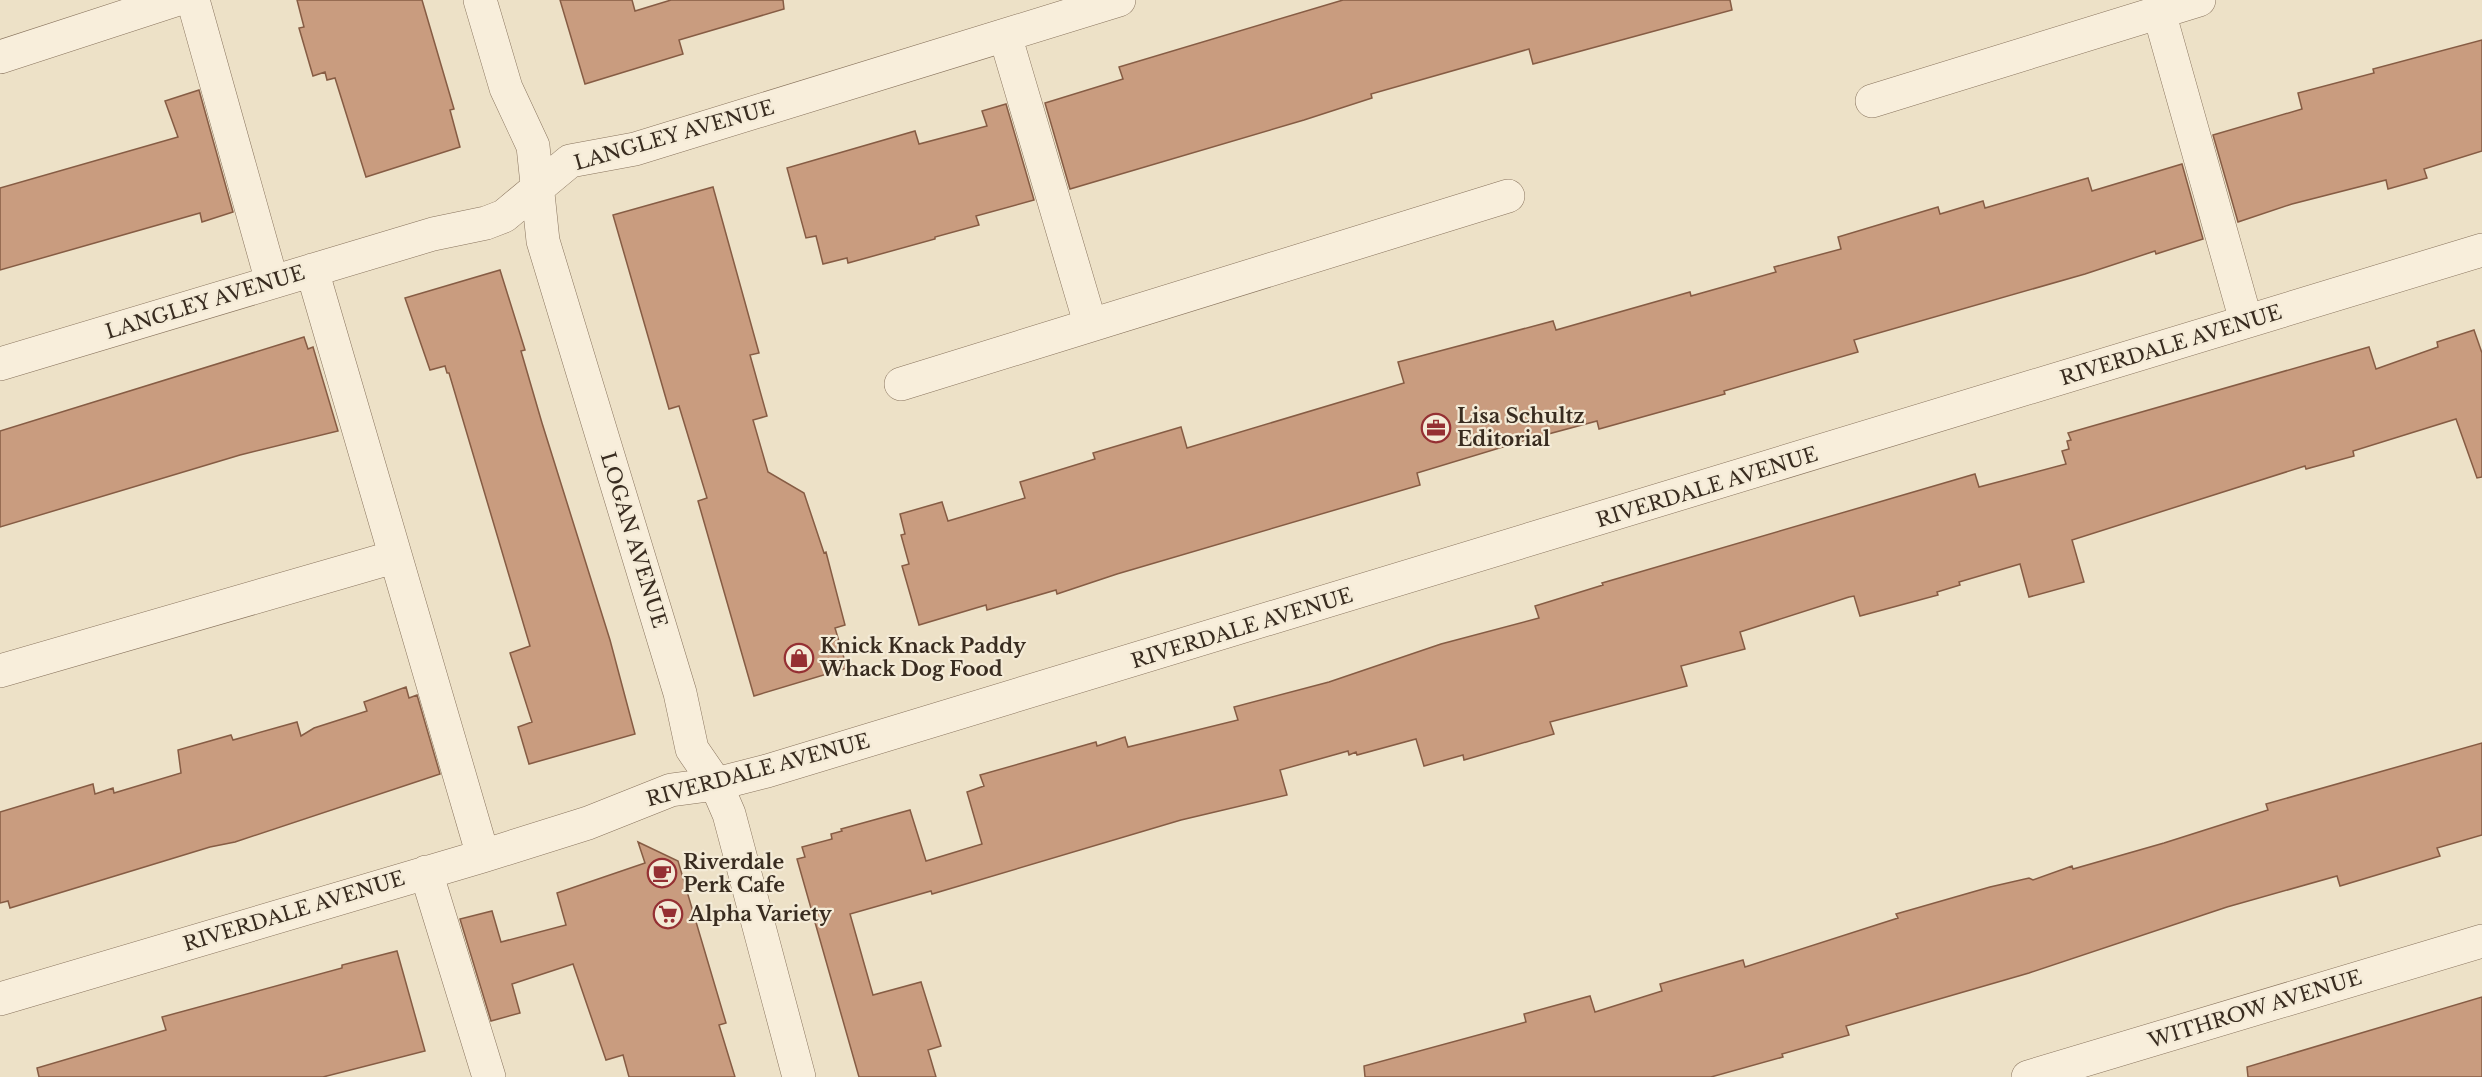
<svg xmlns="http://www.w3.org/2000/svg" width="2482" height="1077" font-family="'Libre Baskerville',serif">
	<rect width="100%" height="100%" fill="#ede1c7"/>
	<path fill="#c99c7f" stroke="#865c44" stroke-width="1.5" d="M297 0H422L454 109 450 110 460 147 366 177 335 78 327 80 325 72 313 76 299 28 304 27Z
		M560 0H632L635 11 671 0H783L784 9 679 40 683 54 585 84Z
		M1343 0H1730L1732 10 1533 64 1529 49 1371 94 1372 98 1304 120 1070 189 1045 103 1123 79 1119 67Z
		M2482 40V151L2424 169 2427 178 2388 189 2386 180 2292 204 2238 222 2213 135 2302 109 2298 93 2374 73 2373 69Z
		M199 90 233 212 202 222 200 213 0 270V188L178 137 165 101Z
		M1006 104 1034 200 976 216 979 225 935 237V239L848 263 847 258 823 264 816 236 806 238 787 168 915 131 919 144 987 126 982 111Z
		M2182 164 2203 239 2156 254 2155 251 2085 274 1854 340 1858 352 1724 391 1725 394 1599 429 1597 421 1526 440 1417 473 1420 485 1117 574 1057 594 1056 590 987 610 986 605 919 625 902 566 909 564 901 535 905 534 900 514 942 502 948 521 1025 498 1020 482 1095 459 1093 453 1181 427 1187 448 1404 383 1398 362 1553 321 1556 330 1690 292 1691 296 1776 272 1774 267 1841 249 1838 237 1938 207 1940 214 1983 201 1985 208 2088 178 2092 191Z
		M713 187 759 353 750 355 767 416 753 420 768 472 804 493 824 553 826 552 845 625 835 628 847 668 754 696 698 501 707 498 679 406 669 409 613 215Z
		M500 270 525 350 521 351 542 423 610 640 635 734 529 764 518 727 532 722 510 653 530 646 449 373H447L445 366 430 370 405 298Z
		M2474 330 2482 353V477L2477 478 2456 419 2353 451 2354 456 2306 469 2305 466 2072 540 2084 582 2029 597 2020 564 1959 582 1960 585 1937 592 1938 595 1860 616 1854 596 1849 597 1740 632 1745 649 1681 666 1687 686 1550 722 1554 734 1464 760 1463 755 1424 766 1416 739 1357 755 1356 752 1349 755 1348 751 1280 770 1287 795 1181 820 932 894 931 891 850 914 873 995 921 982 941 1046 928 1050 936 1077H859L797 859 805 857 802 847 832 839 831 834 842 831 841 829 910 810 926 861 982 844 967 792 984 786 980 775 1096 742 1097 746 1125 737 1128 747 1238 720 1234 707 1329 682 1441 644 1539 618 1535 606 1603 585 1602 583 1975 474 1979 487 2066 464 2062 451 2069 449 2067 441 2071 440 2068 433 2369 347 2376 369 2438 347 2437 342Z
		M304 337 308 349 313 347 338 431 240 455 0 527V431Z
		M406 687 409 698 417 695 440 774 235 842 210 847 10 908 8 901 0 903V812L93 784 95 794 113 788 114 793 181 773 178 750 231 735 233 740 297 722 301 736 314 728 367 711 364 702Z
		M2482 743V835L2437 848 2440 856 2340 886 2337 876 2227 907 2029 973 1846 1026 1849 1035 1782 1054 1783 1057 1711 1077H1365L1364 1066 1526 1022 1524 1014 1590 996 1595 1012 1662 991 1660 984 1743 960 1745 967 1898 918 1896 914 1990 887 2029 878 2033 880 2072 866 2073 869 2164 843 2268 810 2266 804Z
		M638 842 678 861 726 1023 719 1025 735 1077H629L623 1055 606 1060 573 964 512 984 520 1013 491 1021 460 919 492 911 501 942 566 925 557 893 645 863Z
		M397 951 425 1051 323 1077H39L37 1068 166 1030 162 1017 342 968V965Z
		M2482 997V1077H2248L2247 1067Z"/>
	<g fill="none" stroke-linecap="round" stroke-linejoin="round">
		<g stroke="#88735d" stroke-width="34">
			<path id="minor" d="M193 0 272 282
				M480 0 506 88 533 146 543 241 680 693 692 749 716 784 729 814 799 1077
				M2159 12 2246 321
				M1005 35 1090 323
				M0 57 175 0
				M1872 101 2199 0
				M312 270 483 856
				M0 364 433 234 486 223 504 216 570 161 635 149 1119 0
				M901 384 1508 196
				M0 671 394 557
				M426 872 489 1077
				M0 999 483 856 588 823 671 790 716 784 767 771 2482 250
				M2028 1077 2482 941"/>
		</g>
		<use href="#minor" stroke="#f8eedb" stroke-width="33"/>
	</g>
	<defs>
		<g id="office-ring" transform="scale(1.5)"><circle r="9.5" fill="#f4ebd7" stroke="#953033" stroke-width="1.5"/><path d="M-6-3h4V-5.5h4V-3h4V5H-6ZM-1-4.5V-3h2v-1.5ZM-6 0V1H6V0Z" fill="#953033"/></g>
		<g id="shop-ring" transform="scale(1.5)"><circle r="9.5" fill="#f4ebd7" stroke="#953033" stroke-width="1.5"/><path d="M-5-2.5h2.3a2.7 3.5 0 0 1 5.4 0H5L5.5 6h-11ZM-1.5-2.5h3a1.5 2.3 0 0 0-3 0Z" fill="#953033"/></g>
		<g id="cafe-ring" transform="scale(1.5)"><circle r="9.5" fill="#f4ebd7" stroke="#953033" stroke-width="1.5"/><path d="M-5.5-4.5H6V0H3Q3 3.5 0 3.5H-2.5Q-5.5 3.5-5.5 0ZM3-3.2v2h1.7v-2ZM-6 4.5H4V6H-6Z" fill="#953033"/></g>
		<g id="supermarket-ring" transform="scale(1.5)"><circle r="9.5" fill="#f4ebd7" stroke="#953033" stroke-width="1.5"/><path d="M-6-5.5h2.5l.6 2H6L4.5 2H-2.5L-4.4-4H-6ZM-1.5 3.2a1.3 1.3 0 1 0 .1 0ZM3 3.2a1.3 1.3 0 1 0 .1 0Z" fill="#953033"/></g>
	</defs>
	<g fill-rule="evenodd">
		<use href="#office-ring" x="1436" y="428"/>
		<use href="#shop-ring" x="799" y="658"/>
		<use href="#cafe-ring" x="662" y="873"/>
		<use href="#supermarket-ring" x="668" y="914"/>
	</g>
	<g text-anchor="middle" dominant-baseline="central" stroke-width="4.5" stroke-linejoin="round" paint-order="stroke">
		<g font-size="20" fill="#392c20" stroke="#f4ebd7">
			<text transform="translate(674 135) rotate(-16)">LANGLEY AVENUE</text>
			<text transform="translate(205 302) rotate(-17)">LANGLEY AVENUE</text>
			<text transform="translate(2171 345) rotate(-17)">RIVERDALE AVENUE</text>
			<text transform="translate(1707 487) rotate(-17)">RIVERDALE AVENUE</text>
			<text transform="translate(634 540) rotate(73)">LOGAN AVENUE</text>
			<text transform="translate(1242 628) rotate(-17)">RIVERDALE AVENUE</text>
			<text transform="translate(758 770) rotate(-15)">RIVERDALE AVENUE</text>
			<text transform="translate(294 911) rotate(-17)">RIVERDALE AVENUE</text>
			<text transform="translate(2255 1009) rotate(-17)">WITHROW AVENUE</text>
		</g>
		<g font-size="20" font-weight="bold" fill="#392c20" stroke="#f4ebd7" text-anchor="start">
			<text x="1457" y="416">Lisa Schultz<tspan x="1457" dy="23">Editorial</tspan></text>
			<text x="820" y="646">Knick Knack Paddy<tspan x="820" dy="23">Whack Dog Food</tspan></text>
			<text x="683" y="862">Riverdale<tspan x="683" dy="23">Perk Cafe</tspan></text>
			<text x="689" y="914">Alpha Variety</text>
		</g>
	</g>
</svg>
